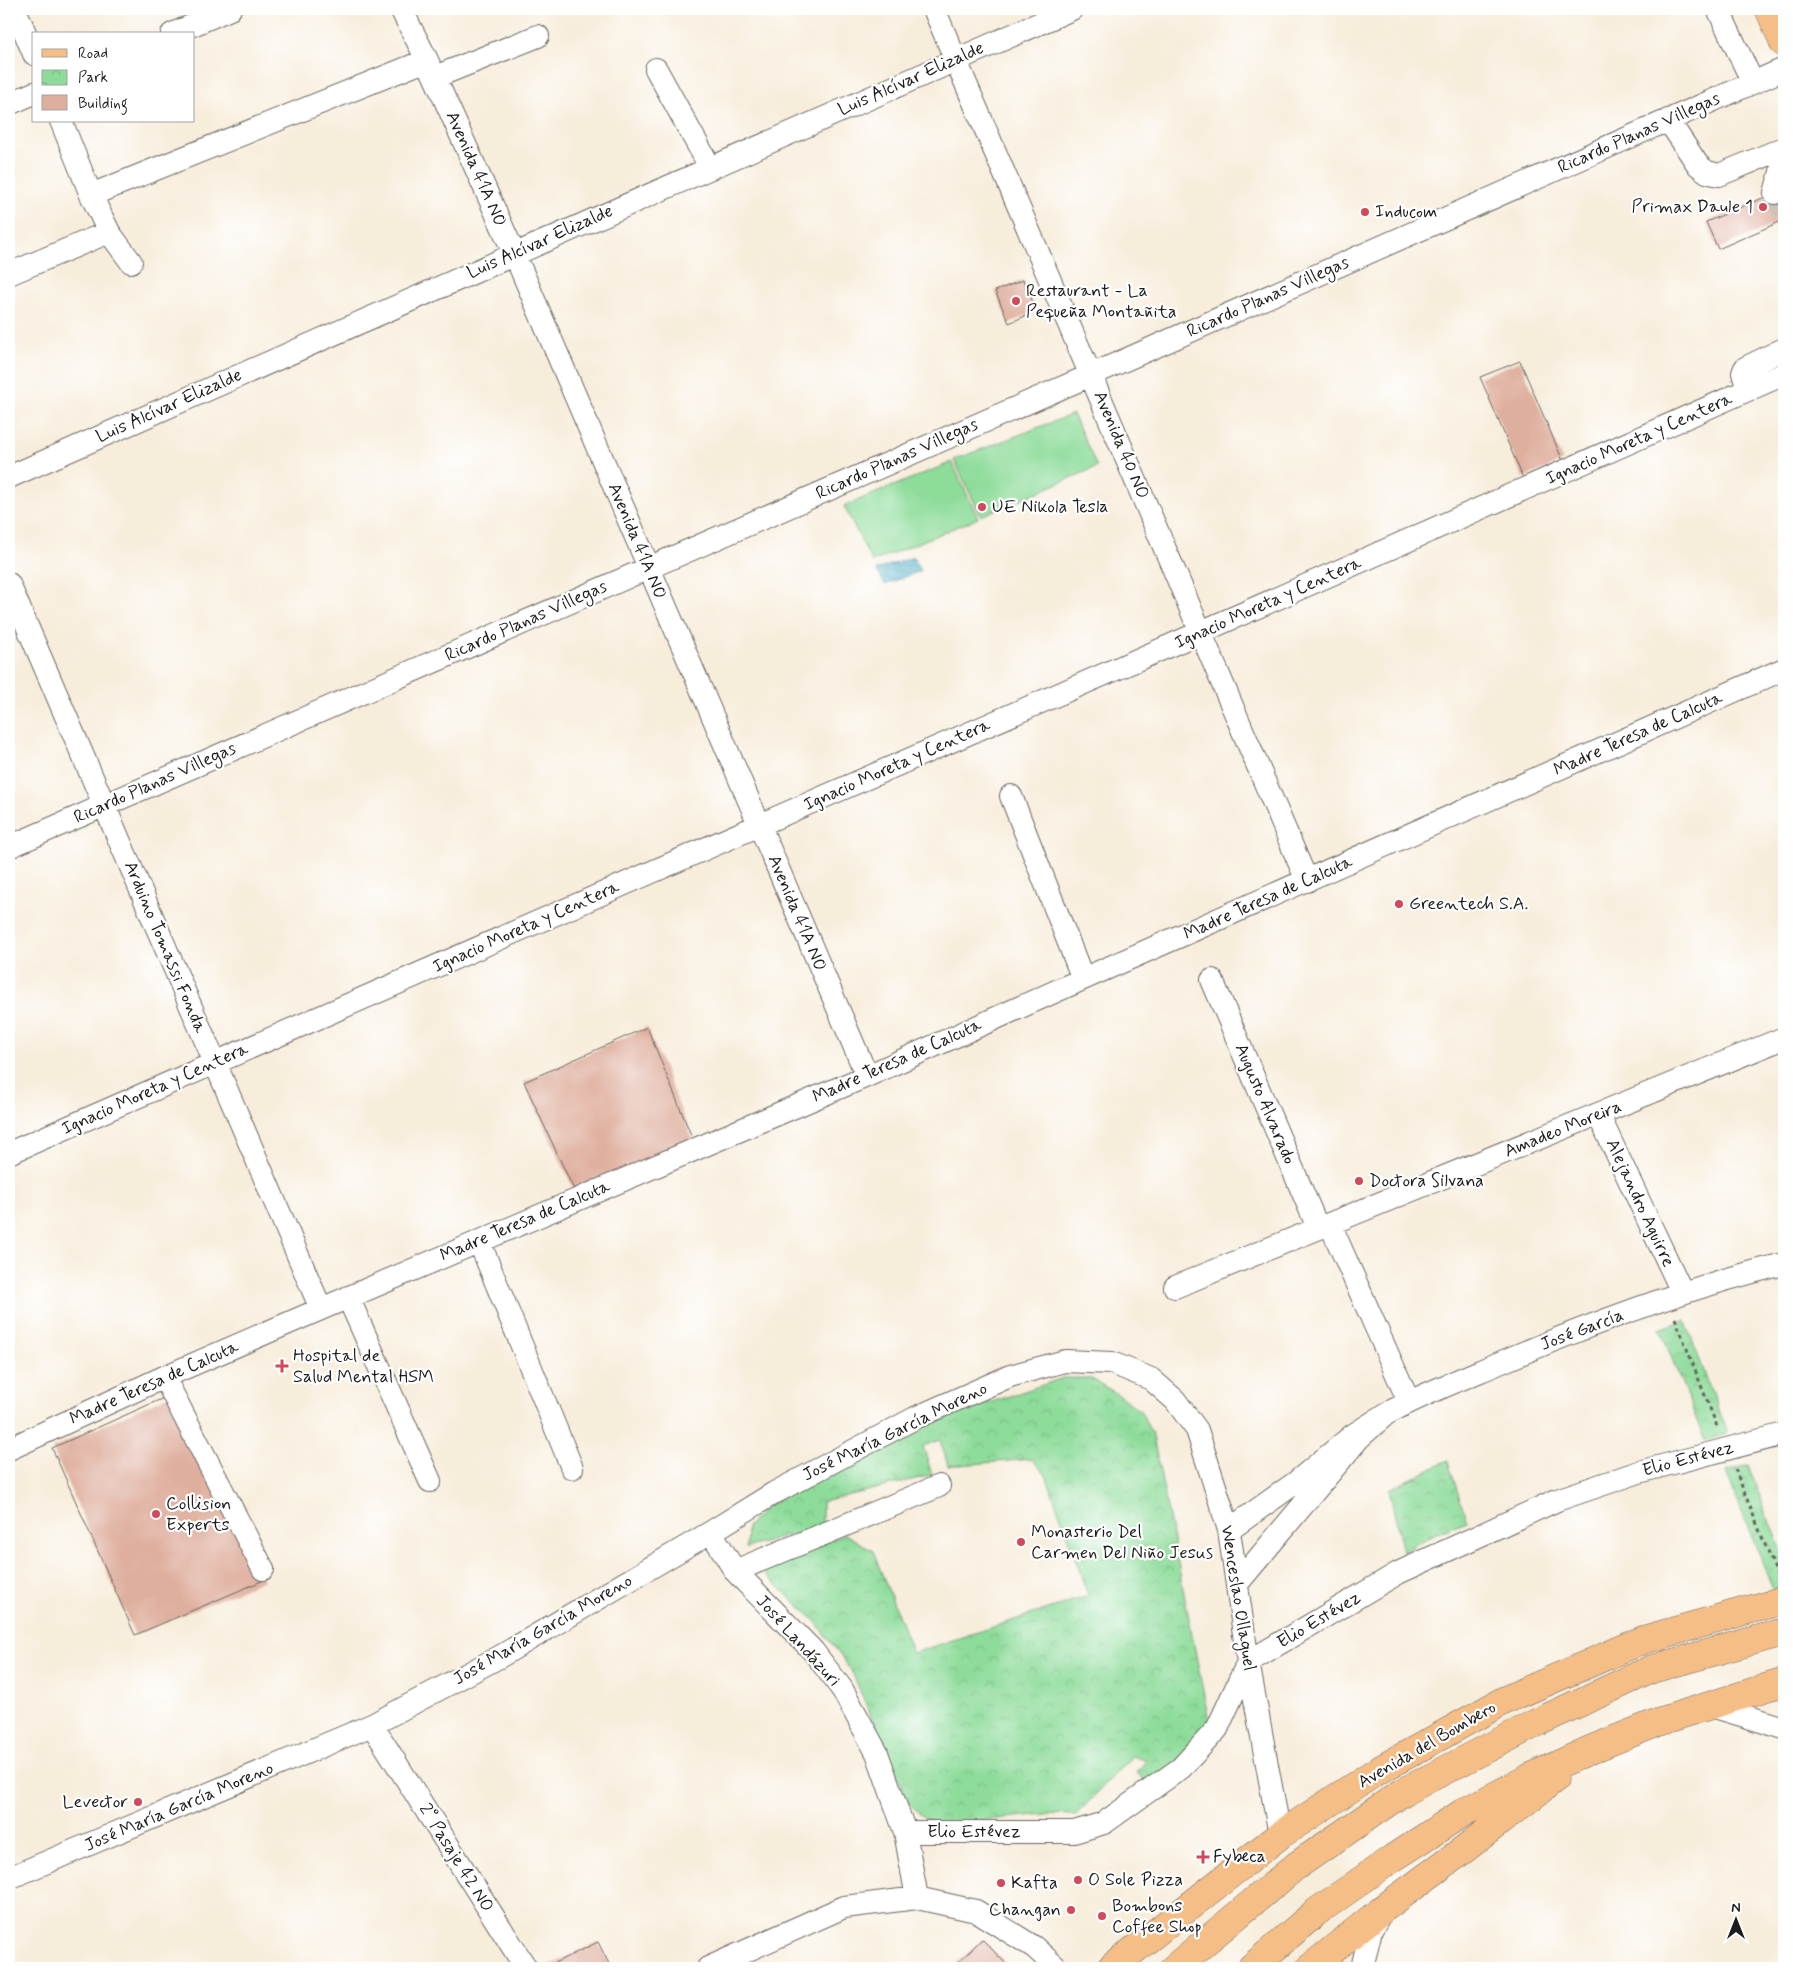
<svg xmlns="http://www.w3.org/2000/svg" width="1793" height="1977" font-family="Mynerve,sans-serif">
	<defs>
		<pattern id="park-crowns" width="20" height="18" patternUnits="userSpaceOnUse" patternTransform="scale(1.25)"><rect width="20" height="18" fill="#8ddc9a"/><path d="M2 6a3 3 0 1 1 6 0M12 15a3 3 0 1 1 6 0" fill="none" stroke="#79bc84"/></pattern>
		<pattern id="water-rules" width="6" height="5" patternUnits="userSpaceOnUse" patternTransform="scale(1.25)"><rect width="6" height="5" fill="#44acc4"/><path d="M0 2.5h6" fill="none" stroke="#388b9e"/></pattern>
	</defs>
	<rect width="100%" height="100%" fill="#fff"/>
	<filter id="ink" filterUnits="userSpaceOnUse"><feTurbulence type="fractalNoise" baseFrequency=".02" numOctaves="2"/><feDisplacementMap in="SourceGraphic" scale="10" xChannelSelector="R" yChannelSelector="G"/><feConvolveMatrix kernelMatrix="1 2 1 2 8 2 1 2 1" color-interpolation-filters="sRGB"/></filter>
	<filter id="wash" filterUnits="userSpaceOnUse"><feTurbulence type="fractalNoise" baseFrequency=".0096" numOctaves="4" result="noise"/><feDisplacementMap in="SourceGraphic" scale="20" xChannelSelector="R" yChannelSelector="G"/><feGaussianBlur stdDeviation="1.12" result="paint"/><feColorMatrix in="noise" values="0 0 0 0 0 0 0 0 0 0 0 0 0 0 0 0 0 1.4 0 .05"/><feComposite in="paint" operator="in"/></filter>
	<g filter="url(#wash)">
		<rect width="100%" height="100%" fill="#f7eddb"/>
		<path fill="#8ddc9a" stroke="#547c5b" d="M1073 414 1097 467 981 516 954 460Z
			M952 462 978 518 872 562 844 506Z"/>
		<path fill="url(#park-crowns)" stroke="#547c5b" d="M1685 1320 1727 1434 1705 1441 1660 1329Z
			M1063 1378H1090L1114 1392 1140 1410 1153 1436 1210 1726 1174 1765 1147 1782 1137 1773 1146 1760 1133 1755 1076 1815 1045 1814 939 1825 923 1817 909 1803 851 1670 815 1621 760 1569 845 1534 873 1551 913 1653 1088 1596 1046 1475 1032 1459 948 1466 940 1440 923 1446 932 1475 822 1502V1526L746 1548 747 1527 768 1505 902 1432Z
			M1448 1461 1467 1522 1434 1534 1403 1552 1389 1489Z
			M1748 1465 1784 1559V1586L1773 1590 1726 1472Z"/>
		<path fill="url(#water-rules)" stroke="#306470" d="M913 557 921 571 885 585 876 570Z"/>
		<g id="blocks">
			<path fill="#dfaf9e" d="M1784 189V220L1718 249 1706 222Z
				M1023 280 1037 311 1009 323 995 291Z
				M1520 361 1563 461 1523 478 1480 377Z
				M647 1027 693 1140 574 1190 524 1082Z
				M168 1396 264 1580 135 1635 52 1448Z
				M982 1939 1010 1968H952Z
				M598 1942 611 1968H547L546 1967Z"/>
		</g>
	</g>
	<g filter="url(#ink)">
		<use href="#blocks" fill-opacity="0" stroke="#69655f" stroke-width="1"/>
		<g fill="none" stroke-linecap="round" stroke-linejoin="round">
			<path stroke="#cbc3b5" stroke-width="22" stroke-dasharray="22 11" stroke-linecap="butt" d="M1775 193 1784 212"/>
			<g stroke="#69655f" stroke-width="24">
				<path id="minor" d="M15 9 34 54
					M401 9 427 60 514 253 867 1076
					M934 9 1307 881
					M1718 9 1753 83
					M172 34 230 9
					M656 69 710 167
					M435 77 538 36
					M9 104 34 93
					M1668 120 1698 165 1707 172 1719 175 1784 148
					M61 121 91 195 427 60
					M1775 193 1784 161
					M91 195 109 232 131 262
					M9 274 109 232
					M1751 389 1745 380 1743 373 1745 368 1784 349
					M9 477 1072 9
					M9 584 321 1309
					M1011 796 1083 979
					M9 847 1091 375 1784 69
					M1212 980 1318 1228
					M1598 1114 1682 1292
					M9 1153 1201 632 1784 374
					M1330 1224 1409 1402
					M479 1241 572 1468
					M1175 1287 1784 1038
					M348 1297 430 1481
					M164 1377 263 1569
					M1386 1414C1421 1395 1459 1380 1497 1364 1590 1324 1685 1288 1784 1264
					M9 1449 164 1377 321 1309 867 1076 1083 979 1784 669
					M1229 1530 1295 1483 1353 1435 1386 1414 1359 1438 1237 1584
					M711 1532 735 1571 813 1651 842 1689 877 1753 905 1832 917 1898
					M735 1571 939 1486
					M1708 1705 1784 1728
					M372 1725 526 1968
					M905 1832H1074L1104 1823 1181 1768 1217 1729 1248 1662 1398 1573 1557 1500 1639 1472 1784 1434
					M9 1878 372 1725 501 1656 711 1532 774 1493 915 1418 1010 1376 1065 1361 1112 1363 1151 1379 1175 1400 1197 1430 1229 1530 1248 1662 1280 1835
					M708 1968 844 1907 917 1898 976 1911 1034 1947 1057 1968
					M1362 1968 1371 1930 1382 1911"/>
			</g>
			<g stroke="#69655f" stroke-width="29">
				<path id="major" d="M1769 9 1784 43
					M1111 1968 1280 1835 1374 1773 1505 1700 1643 1640 1784 1600
					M1174 1968 1296 1866 1403 1792 1538 1722 1652 1669 1784 1632
					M1251 1968 1315 1913 1393 1858 1464 1812 1529 1778 1592 1749 1661 1721 1784 1682
					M1310 1968 1383 1909 1467 1847 1554 1779"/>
			</g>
			<path stroke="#69655f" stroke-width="3" stroke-dasharray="4 4" stroke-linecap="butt" d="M1675 1318 1718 1429
				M1735 1469 1778 1577"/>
			<use href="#minor" stroke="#fff" stroke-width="22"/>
			<use href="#major" stroke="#f6be87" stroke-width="28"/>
		</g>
	</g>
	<g fill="#d1495b" stroke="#fff" stroke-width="2">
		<circle cx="1763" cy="207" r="5"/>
		<circle cx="1365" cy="212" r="5"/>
		<circle cx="1016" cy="301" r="5"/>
		<circle cx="982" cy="507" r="5"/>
		<circle cx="1399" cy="904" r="5"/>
		<circle cx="1359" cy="1181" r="5"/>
		<path d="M279.5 1358.5h5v5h5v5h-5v5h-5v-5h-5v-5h5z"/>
		<circle cx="156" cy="1514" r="5"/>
		<circle cx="1021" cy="1542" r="5"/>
		<circle cx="138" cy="1802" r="5"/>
		<path d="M1200.5 1849.5h5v5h5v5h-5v5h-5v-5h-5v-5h5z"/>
		<circle cx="1078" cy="1880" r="5"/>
		<circle cx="1001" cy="1883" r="5"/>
		<circle cx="1071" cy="1910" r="5"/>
		<circle cx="1102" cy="1916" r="5"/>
	</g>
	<g text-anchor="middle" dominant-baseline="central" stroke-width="4.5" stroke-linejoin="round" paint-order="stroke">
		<g font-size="18" fill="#1c1c1c" stroke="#fff">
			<text transform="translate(911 79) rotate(-24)">Luis Alcívar Elizalde</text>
			<text transform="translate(1639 133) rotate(-24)">Ricardo Planas Villegas</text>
			<text transform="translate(476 169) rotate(66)">Avenida 41A NO</text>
			<text transform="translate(540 242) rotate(-24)">Luis Alcívar Elizalde</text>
			<text transform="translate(1268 297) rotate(-24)">Ricardo Planas Villegas</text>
			<text transform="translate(169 406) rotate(-24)">Luis Alcívar Elizalde</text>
			<text transform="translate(1639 439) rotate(-24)">Ignacio Moreta y Centera</text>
			<text transform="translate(1121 445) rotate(67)">Avenida 40 NO</text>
			<text transform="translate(897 459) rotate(-24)">Ricardo Planas Villegas</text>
			<text transform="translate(637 541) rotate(67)">Avenida 41A NO</text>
			<text transform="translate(1268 603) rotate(-24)">Ignacio Moreta y Centera</text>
			<text transform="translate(526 621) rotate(-24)">Ricardo Planas Villegas</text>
			<text transform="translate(1638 734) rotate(-24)">Madre Teresa de Calcuta</text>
			<text transform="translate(897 765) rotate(-24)">Ignacio Moreta y Centera</text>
			<text transform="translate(155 783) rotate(-24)">Ricardo Planas Villegas</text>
			<text transform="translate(1268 898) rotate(-24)">Madre Teresa de Calcuta</text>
			<text transform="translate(797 913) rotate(67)">Avenida 41A NO</text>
			<text transform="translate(526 927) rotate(-24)">Ignacio Moreta y Centera</text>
			<text transform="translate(165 947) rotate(67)">Arduino Tomassi Fonda</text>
			<text transform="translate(897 1061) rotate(-24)">Madre Teresa de Calcuta</text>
			<text transform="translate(155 1089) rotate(-24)">Ignacio Moreta y Centera</text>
			<text transform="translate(1265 1104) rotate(67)">Augusto Alvarado</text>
			<text transform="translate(1563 1129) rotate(-22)">Amadeo Moreira</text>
			<text transform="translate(1640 1203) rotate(65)">Alejandro Aguirre</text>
			<text transform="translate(525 1221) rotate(-23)">Madre Teresa de Calcuta</text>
			<text transform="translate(1582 1330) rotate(-21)">José García</text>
			<text transform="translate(154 1383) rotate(-24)">Madre Teresa de Calcuta</text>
			<text transform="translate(895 1432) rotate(-26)">José María García Moreno</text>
			<text transform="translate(1688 1459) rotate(-15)">Elio Estévez</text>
			<text transform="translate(1238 1598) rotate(81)">Wenceslao Ollaguel</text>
			<text transform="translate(1319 1620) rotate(-31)">Elio Estévez</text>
			<text transform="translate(543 1630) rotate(-30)">José María García Moreno</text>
			<text transform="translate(798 1641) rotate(48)">José Landázuri</text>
			<text transform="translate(1427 1745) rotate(-30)">Avenida del Bombero</text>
			<text transform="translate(179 1807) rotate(-23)">José María García Moreno</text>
			<text x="974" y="1832">Elio Estévez</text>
			<text transform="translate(456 1858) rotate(58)">2° Pasaje 42 NO</text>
		</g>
		<g font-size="18" fill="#1c1c1c" stroke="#fff" text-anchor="start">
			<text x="1753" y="207" text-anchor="end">Primax Daule 1</text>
			<text x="1375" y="212">Inducom</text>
			<text x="1026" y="291">Restaurant - La<tspan x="1026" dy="21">Pequeña Montañita</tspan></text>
			<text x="992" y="507">UE Nikola Tesla</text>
			<text x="1409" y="904">Greentech S.A.</text>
			<text x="1369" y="1181">Doctora Silvana</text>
			<text x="293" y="1356">Hospital de<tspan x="293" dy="21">Salud Mental HSM</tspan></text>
			<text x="166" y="1504">Collision<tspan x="166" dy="21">Experts</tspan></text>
			<text x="1031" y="1532">Monasterio Del<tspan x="1031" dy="21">Carmen Del Niño Jesus</tspan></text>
			<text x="128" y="1802" text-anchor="end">Levector</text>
			<text x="1213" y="1857">Fybeca</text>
			<text x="1088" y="1880">O Sole Pizza</text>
			<text x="1011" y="1883">Kafta</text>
			<text x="1112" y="1906">Bombons<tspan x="1112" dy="21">Coffee Shop</tspan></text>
			<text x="1061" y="1910" text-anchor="end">Changan</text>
		</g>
	</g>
	<rect width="1793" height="1977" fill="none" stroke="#fff" stroke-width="30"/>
	<rect x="32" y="32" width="162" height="90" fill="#ffffff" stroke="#a4a4a4"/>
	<rect x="42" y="49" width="25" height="8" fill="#f6be87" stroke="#a4a4a4"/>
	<text x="78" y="58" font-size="15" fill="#1c1c1c">Road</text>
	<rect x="42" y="70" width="25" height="15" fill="url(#park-crowns)" stroke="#a4a4a4"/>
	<text x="78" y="82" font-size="15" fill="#1c1c1c">Park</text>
	<rect x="42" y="95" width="25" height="15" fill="#dfaf9e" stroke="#a4a4a4"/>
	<text x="78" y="108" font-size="15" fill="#1c1c1c">Building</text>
	<g transform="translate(1736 1920)" stroke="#ffffff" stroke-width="4" paint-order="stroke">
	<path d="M0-4L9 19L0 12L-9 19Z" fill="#1c1c1c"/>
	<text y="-8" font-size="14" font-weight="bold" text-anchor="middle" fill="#1c1c1c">N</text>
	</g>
</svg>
